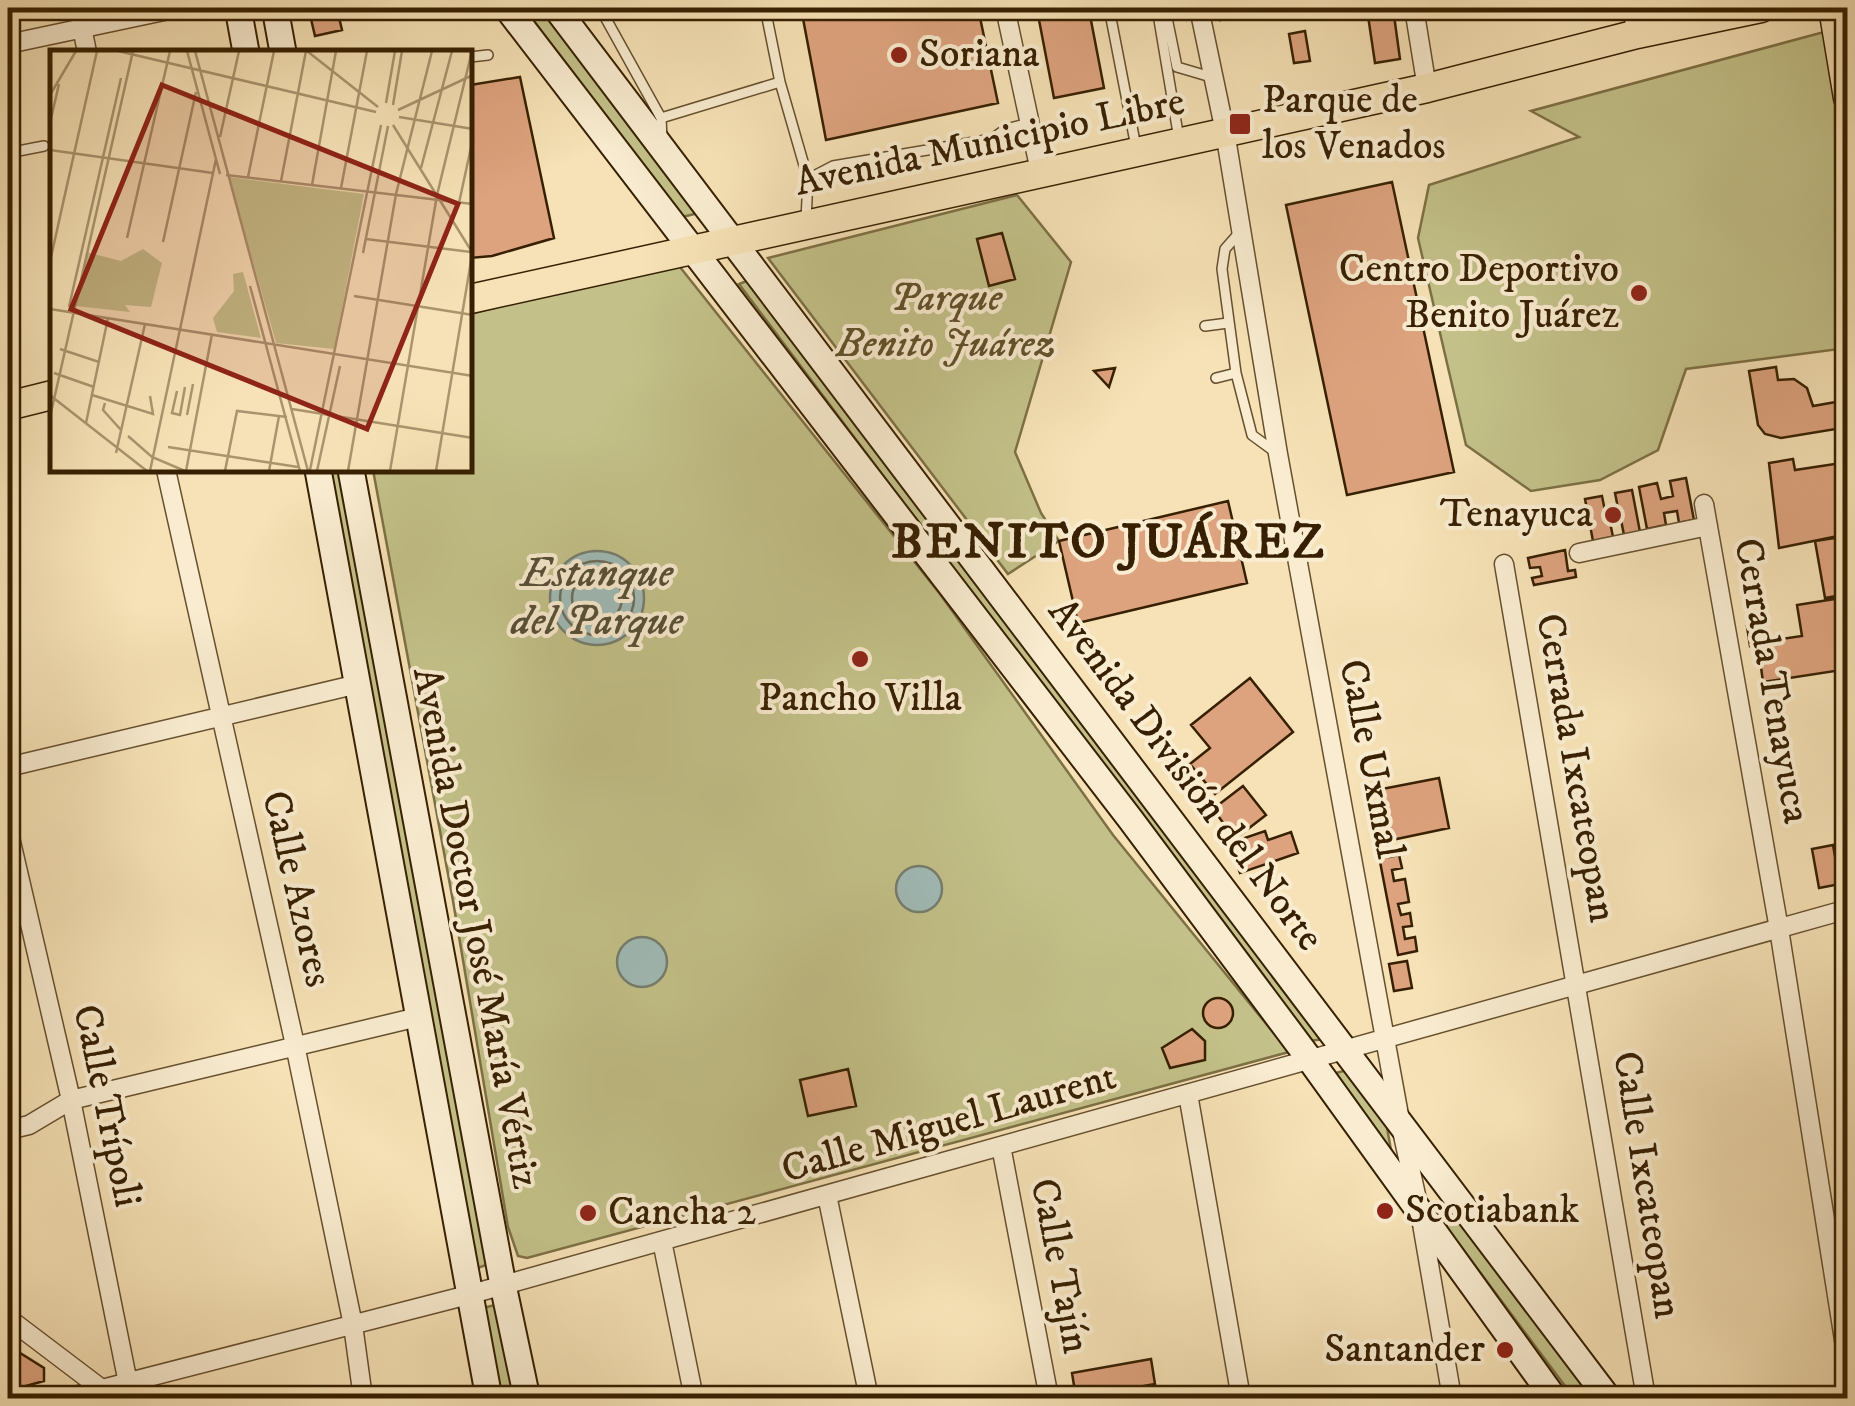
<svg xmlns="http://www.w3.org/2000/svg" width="1855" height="1406" font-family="'IM FELL DW Pica',serif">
	<rect width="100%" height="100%" fill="#f6e2b6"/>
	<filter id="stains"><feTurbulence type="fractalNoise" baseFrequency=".002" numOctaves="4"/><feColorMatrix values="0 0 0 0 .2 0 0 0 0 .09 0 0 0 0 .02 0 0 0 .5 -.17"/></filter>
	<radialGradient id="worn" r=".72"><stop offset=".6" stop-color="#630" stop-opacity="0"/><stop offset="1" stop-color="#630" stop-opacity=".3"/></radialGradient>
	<path fill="#c3c189" stroke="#7d7045" stroke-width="2.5" d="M524 8H547L703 212 682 217Z
		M1835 29 1848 90 1847 348 1686 369 1658 450 1600 480 1531 491 1466 445 1418 238 1429 185 1579 137 1531 111Z
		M1017 195 1071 262 1015 452 1041 513 1059 541 1008 574 768 258Z
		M676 262 940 594 1113 835 1289 1052 527 1258 518 1256 508 1227 453 901 373 470H470V314Z
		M749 280 1326 1039 1308 1041 739 284Z
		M328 470H340L489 1264 472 1270Z
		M1347 1070 1386 1122 1391 1150 1329 1075Z
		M1443 1201 1593 1398H1574L1447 1228Z
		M495 1305 516 1398H502L483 1308Z"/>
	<path fill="#a0bcb8" stroke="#767e6f" stroke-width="2.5" d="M550 598a47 47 0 1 1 94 0a47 47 0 1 1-94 0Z
		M896 889a23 23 0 1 1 46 0a23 23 0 1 1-46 0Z
		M617 962a25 25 0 1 1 50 0a25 25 0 1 1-50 0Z"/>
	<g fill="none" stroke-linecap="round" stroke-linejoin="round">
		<path stroke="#6c6e5c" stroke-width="2.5" d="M560 598a37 37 0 1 1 74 0a37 37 0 1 1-74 0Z
			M572 598a25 25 0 1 1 50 0a25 25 0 1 1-50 0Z"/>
	</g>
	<path fill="#dda37e" stroke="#372001" stroke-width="2.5" d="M801 8H978L998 103 826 140Z
		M1218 8H1238L1239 17 1220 20Z
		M1243 8H1264L1265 13 1244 17Z
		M1393 8 1400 59 1375 63 1367 9Z
		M1089 10 1104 88 1054 98 1039 20Z
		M338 13 342 30 315 36 311 19Z
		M1305 31 1310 61 1294 63 1289 34Z
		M520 77 554 238 492 256 470 258V85Z
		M1392 182 1454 472 1347 495 1286 205Z
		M1002 233 1015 279 989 286 977 239Z
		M1776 367 1778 380 1794 379 1807 388 1813 406 1847 400 1848 427 1781 438 1765 434 1758 425 1749 371Z
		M1115 368 1109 387 1094 371Z
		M1793 459 1795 470 1841 463 1848 469V534L1779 548 1769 463Z
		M1686 478 1694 520 1679 523 1677 511 1664 513 1666 525 1647 529 1639 487 1657 483 1661 499 1673 496 1670 481Z
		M1632 490 1640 532 1624 535 1621 520 1610 522 1613 537 1593 541 1585 499 1602 496 1605 511 1618 508 1615 493Z
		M1228 501 1247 583 1078 623 1059 541Z
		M1848 536V594L1825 598 1815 541Z
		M1565 550 1568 571 1575 570 1576 577 1534 585 1532 578 1542 576 1540 567 1530 568 1528 558Z
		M1841 598 1848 638V669L1763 682 1758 645 1750 646 1747 626 1765 623 1768 641 1802 636 1797 605Z
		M1250 678 1293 732 1215 794 1190 764 1210 748 1191 725Z
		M1439 778 1449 828 1392 840 1382 789Z
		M1243 786 1266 815 1235 839 1213 809Z
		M1265 831 1268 840 1291 832 1298 853 1240 873 1230 843Z
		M1386 839 1389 857 1399 855 1402 868 1392 870 1394 881 1405 879 1409 902 1398 904 1401 915 1410 913 1412 926 1403 927 1405 939 1415 937 1417 951 1398 955 1376 841Z
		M1833 845 1840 884 1819 888 1812 849Z
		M1407 961 1412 988 1394 991 1389 964Z
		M1203 1013a15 15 0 1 1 30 0a15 15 0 1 1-30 0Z
		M1192 1029 1205 1041V1060L1170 1068 1162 1048Z
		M848 1069 856 1106 808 1116 800 1080Z
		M9 1346 44 1368V1381L15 1389Z
		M1151 1359 1155 1384 1076 1398 1072 1373Z"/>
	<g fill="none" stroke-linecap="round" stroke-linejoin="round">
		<g stroke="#67502e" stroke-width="12">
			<path id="service" d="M354 8C369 20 390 11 408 8
				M600 8 661 118 662 139
				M1109 8 1136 147
				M1157 8 1179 139
				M1165 8 1177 67 1211 77
				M470 57 488 55
				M780 82 808 179 806 220
				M661 118 780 82 765 8
				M992 139 1006 129 1030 123
				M8 153 44 146
				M808 179 833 166 992 139 1010 143 1033 137
				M1240 232 1225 249 1222 269 1236 373 1252 435 1278 454
				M1205 326 1228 323
				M1216 378 1236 373"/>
		</g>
		<g stroke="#67502e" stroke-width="21">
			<path id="minor" d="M78 8 87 52
				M1005 8 1040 171
				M1199 8 1225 132 1278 454 1401 1126 1421 1218 1452 1398
				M1414 8 1427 88
				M1632 8 1637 34
				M8 44 178 8
				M166 470 295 1045 353 1325 363 1398
				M1704 504 1779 929 1848 1365
				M1579 553 1708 526
				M1504 564 1646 1398
				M8 767 358 684
				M8 829 71 1100 131 1398
				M1188 1094 1241 1398
				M8 1130 29 1125 71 1100 418 1017
				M1001 1146 1049 1398
				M827 1195 869 1398
				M662 1241 694 1398
				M8 1318 107 1393
				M67 1398 468 1295 1848 909"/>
		</g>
		<g stroke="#372001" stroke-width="29">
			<path id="secondary" d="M238 8 246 52
				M275 8 283 52
				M507 8 1131 820 1311 1061 1554 1398
				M556 8 1608 1398
				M318 470 489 1398
				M351 470 503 1285 527 1398"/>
		</g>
		<g stroke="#372001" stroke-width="31">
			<path id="primary" d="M1833 8 1848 98
				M470 299 1427 88 1637 34 1761 8
				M8 406 52 395"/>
		</g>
		<use href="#service" stroke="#f9ecd0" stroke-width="9"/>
		<use href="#minor" stroke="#f9ecd0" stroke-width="18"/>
		<use href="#secondary" stroke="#f9ecd0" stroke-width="25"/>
		<use href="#primary" stroke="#f6e2b6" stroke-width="28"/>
	</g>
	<g fill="#8f2418" stroke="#f9ecd0" stroke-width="4">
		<circle cx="899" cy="55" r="10"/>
		<rect x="1228" y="112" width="24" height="24" rx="5"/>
		<circle cx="1639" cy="293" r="10"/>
		<circle cx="1613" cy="515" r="10"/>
		<circle cx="860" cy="659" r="10"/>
		<circle cx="1385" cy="1211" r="10"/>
		<circle cx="588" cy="1213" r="10"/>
		<circle cx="1505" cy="1350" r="10"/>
	</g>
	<g text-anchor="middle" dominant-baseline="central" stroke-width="8" stroke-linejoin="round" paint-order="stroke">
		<g font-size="40" fill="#372001" stroke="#f9ecd0" text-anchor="start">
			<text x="919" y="55">Soriana</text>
			<text x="1262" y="101">Parque de<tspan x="1262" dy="46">los Venados</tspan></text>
			<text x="1619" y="270" text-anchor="end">Centro Deportivo<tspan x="1619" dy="46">Benito Juárez</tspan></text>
			<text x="1593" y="515" text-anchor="end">Tenayuca</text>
			<text x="860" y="699" text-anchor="middle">Pancho Villa</text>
			<text x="1405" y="1211">Scotiabank</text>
			<text x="608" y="1213">Cancha 2</text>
			<text x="1485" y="1350" text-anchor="end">Santander</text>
		</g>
		<g font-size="40" fill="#372001" stroke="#f9ecd0">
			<text transform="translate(990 143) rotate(-12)">Avenida Municipio Libre</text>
			<text transform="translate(1771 681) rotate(80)">Cerrada Tenayuca</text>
			<text transform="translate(1370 759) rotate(79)">Calle Uxmal</text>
			<text transform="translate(1575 768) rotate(80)">Cerrada Ixcateopan</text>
			<text transform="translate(1185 775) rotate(53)">Avenida División del Norte</text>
			<text transform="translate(296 889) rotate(77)">Calle Azores</text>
			<text transform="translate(475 928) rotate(79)">Avenida Doctor José María Vértiz</text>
			<text transform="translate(106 1106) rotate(78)">Calle Trípoli</text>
			<text transform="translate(949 1124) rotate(-16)">Calle Miguel Laurent</text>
			<text transform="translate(1646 1185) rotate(81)">Calle Ixcateopan</text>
			<text transform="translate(1059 1266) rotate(79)">Calle Tajín</text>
		</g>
		<g font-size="40" font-style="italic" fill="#61502a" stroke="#f9ecd0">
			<text x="946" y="299">Parque<tspan x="946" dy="46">Benito Juárez</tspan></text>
		</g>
		<g font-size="42" font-style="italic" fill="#564f38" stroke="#f9ecd0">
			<text x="597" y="574">Estanque<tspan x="597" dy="48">del Parque</tspan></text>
		</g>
		<g font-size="50" font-weight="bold" letter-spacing="2.5" fill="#372001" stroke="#f9ecd0">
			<text x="1109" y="542">BENITO JUÁREZ</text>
		</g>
	</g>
	<g transform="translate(50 50)">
		<rect width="422" height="422" fill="#f6e2b6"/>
		<path d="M179 127 314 144 284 299 226 293ZM93 199 112 213 101 257 75 255 80 262 26 256 36 202 71 211ZM193 222 211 288 167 282 163 268 184 241 183 224Z" fill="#c3c189"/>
		<path fill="none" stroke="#aa946e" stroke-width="2.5" d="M68 1 326 62M137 1 170 124M145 1 258 421M257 1 328 57M0 45 26 1M336 53 345 1M343 55 352 1M348 60 423 25M349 67 423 79M0 73 9 34M343 75 422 202M170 87 189 1M0 100 163 123M371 118 402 1M176 125 423 154M198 127 224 1M231 131 256 1M262 135 286 1M291 138 317 1M409 153 423 88M77 188 120 1M316 189 421 202M113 192 146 42M313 203 338 76M1 207 47 1M200 236 250 421M304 246 423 265M19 257 71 28M0 259 423 326M10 299 49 312M4 323 44 337M127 341 122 363 130 365 135 337M42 345 103 364 100 346M1 346 97 421M55 353 53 360 71 380M242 359 423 388M137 365 143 334M0 367 83 1M36 373 58 268M78 386 102 407 135 421M118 397 248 417M66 403 95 274M260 420 331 75M100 421 166 109M136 421 162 284M175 421 187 361 237 367M219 421 229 366M267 421 290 316M298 421 346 144 382 1M340 421 387 145 422 1M386 421 423 199"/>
		<path fill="#8f2418" fill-opacity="0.15" stroke="#8f2418" stroke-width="5" d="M112 35 408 154 317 379 21 259Z"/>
		<rect width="422" height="422" fill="none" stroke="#372001" stroke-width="5"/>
	</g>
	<rect width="1855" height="1406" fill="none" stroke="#f6e2b6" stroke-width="40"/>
	<rect x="10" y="10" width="1835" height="1386" fill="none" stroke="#372001" stroke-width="5"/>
	<rect x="20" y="20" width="1815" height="1366" fill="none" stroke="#372001" stroke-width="2.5"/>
	<rect width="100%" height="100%" filter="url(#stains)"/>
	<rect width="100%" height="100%" fill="url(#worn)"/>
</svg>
